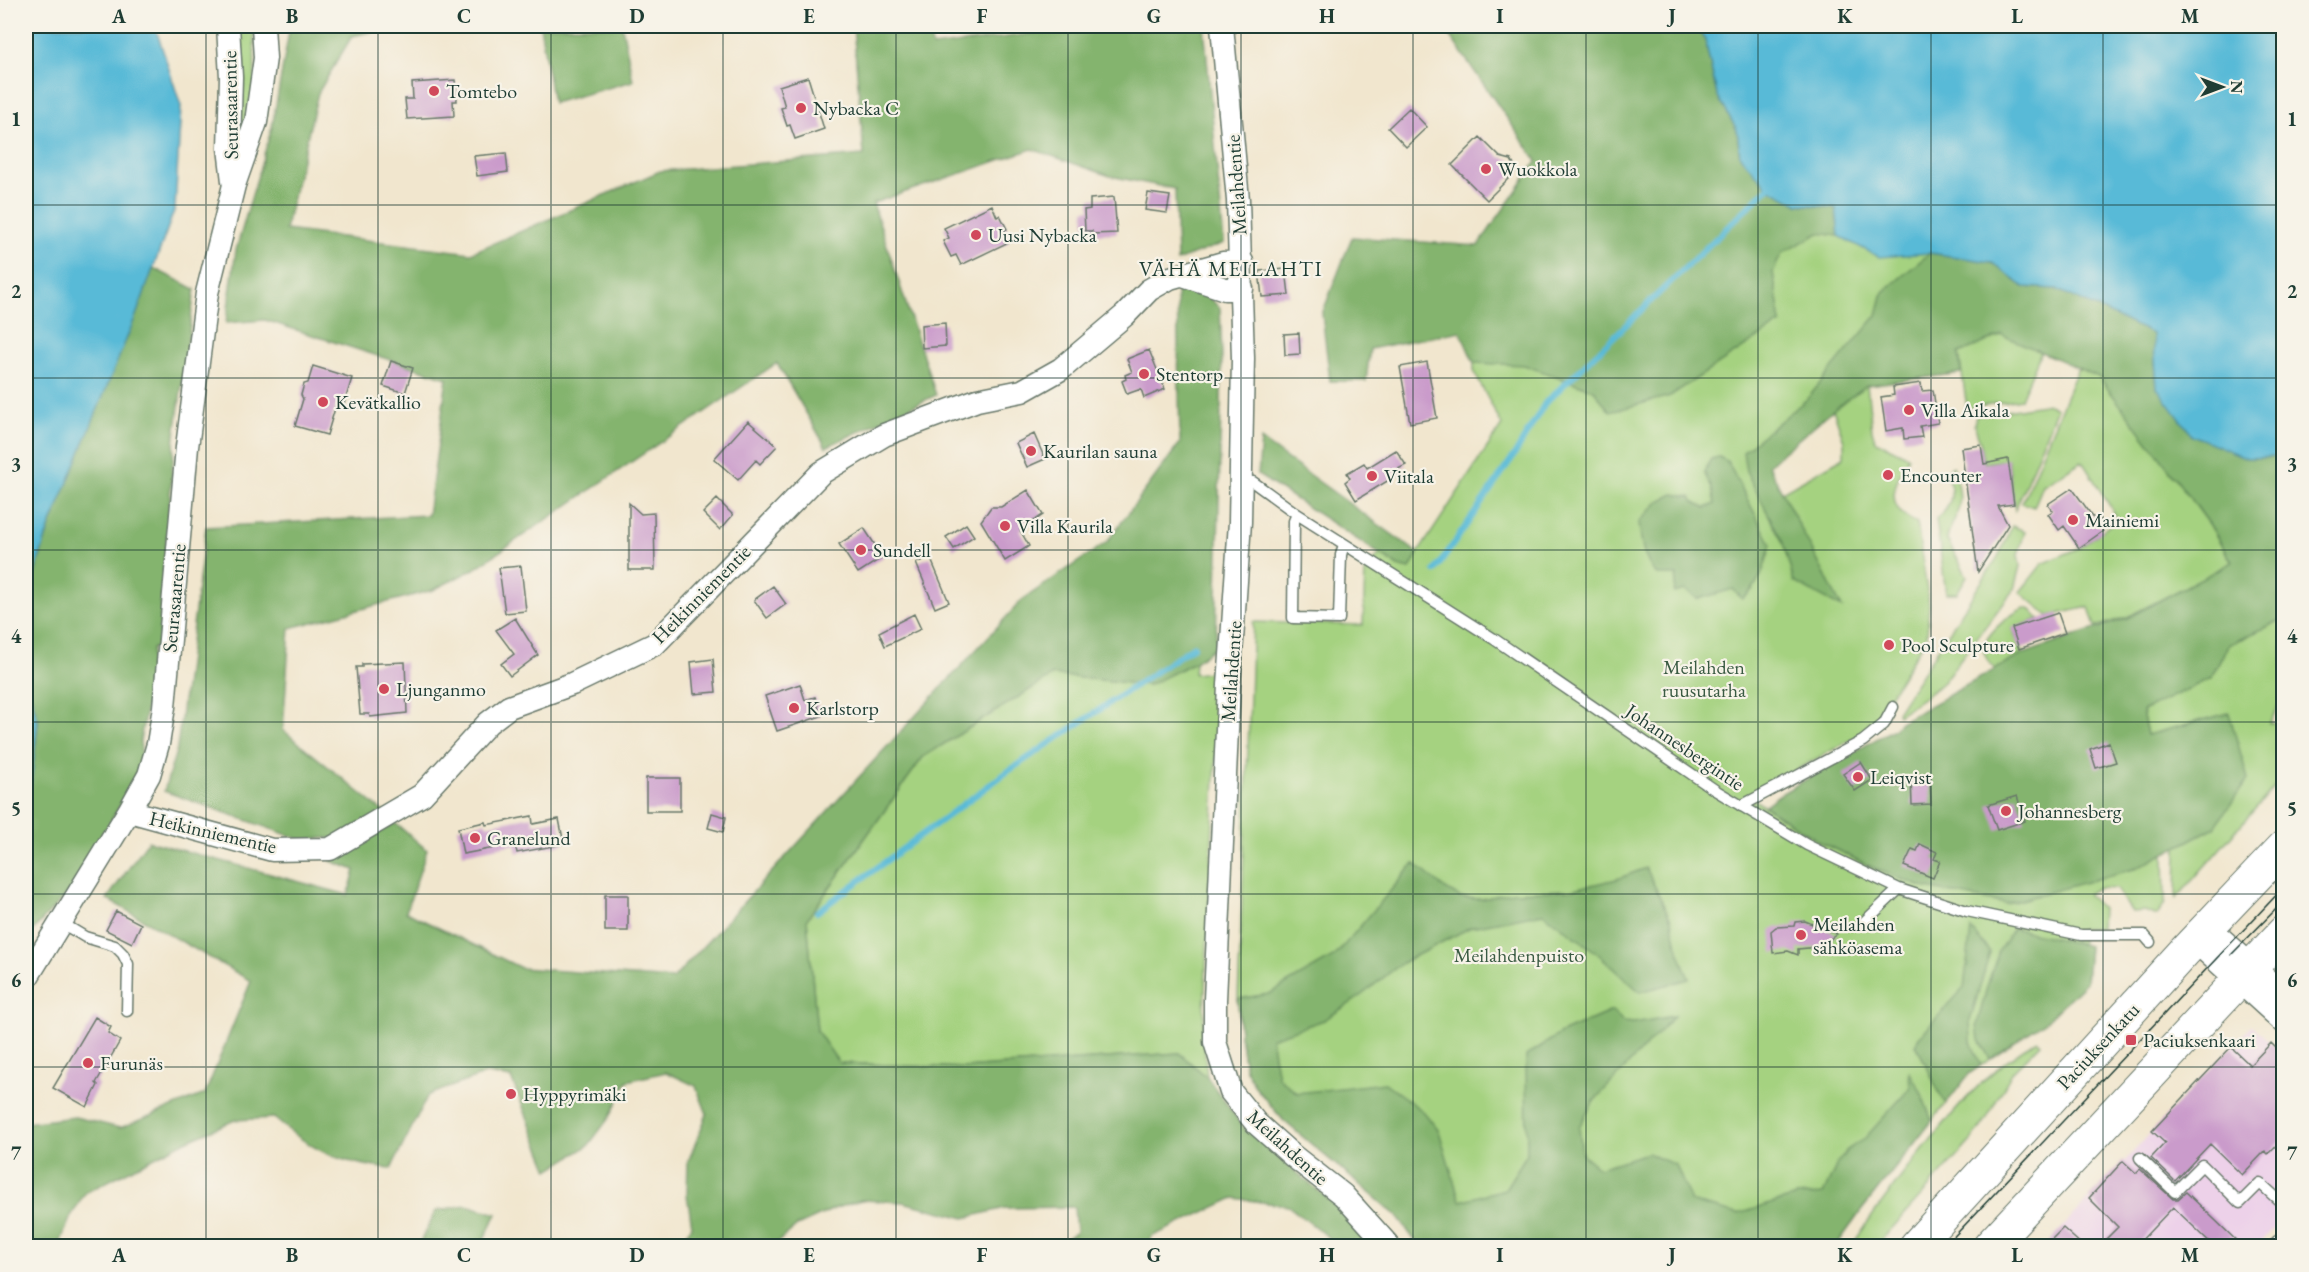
<svg xmlns="http://www.w3.org/2000/svg" width="2309" height="1272" font-family="'EB Garamond',serif">
	<rect width="100%" height="100%" fill="#f7f3e8"/>
	<filter id="ink" filterUnits="userSpaceOnUse"><feTurbulence type="fractalNoise" baseFrequency=".0167" numOctaves="2"/><feDisplacementMap in="SourceGraphic" scale="12" xChannelSelector="R" yChannelSelector="G"/><feConvolveMatrix kernelMatrix="1 2 1 2 8 2 1 2 1" color-interpolation-filters="sRGB"/></filter>
	<filter id="wash" filterUnits="userSpaceOnUse"><feTurbulence type="fractalNoise" baseFrequency=".008" numOctaves="4" result="noise"/><feDisplacementMap in="SourceGraphic" scale="24" xChannelSelector="R" yChannelSelector="G"/><feGaussianBlur stdDeviation="1.35" result="paint"/><feColorMatrix in="noise" values="0 0 0 0 0 0 0 0 0 0 0 0 0 0 0 0 0 1.4 0 .05"/><feComposite in="paint" operator="in"/></filter>
	<g filter="url(#wash)">
		<rect width="100%" height="100%" fill="#f1e6ce"/>
		<path fill="#edd1e9" d="M2252 1025 2283 1055V1219L2257 1246H2045Z"/>
		<path fill="#a5d280" stroke="#62885a" stroke-width="1.5" fill-rule="evenodd" d="M241 26H254L255 90 239 144 243 81 238 36Z
			M1839 26 2283 457 2157 388 2153 334 2003 335 2041 352 2021 399 1967 408 1959 353 2000 336 1921 345 1867 385 1872 431 1876 441 1909 457C1895 482 1881 508 1917 523L1929 604 1927 636 1889 697 1880 724 1748 796 1820 842 1876 869 1922 887 2059 888 2137 868 2164 853 2165 903 2157 916 2145 911 2132 912 2116 889 2097 888 2087 894 2102 909 2101 928H2081L2082 944 2089 946 2086 982 2046 1021 1969 1074 1861 1211 1836 1246H1419L1397 1216 1284 1121 1256 1088 1245 1068 1240 1035 1238 999 1253 622 1363 625 1365 571 1380 554 1398 566 1410 569 1418 553 1502 425 1474 372V363L1737 130 1717 95 1705 40ZM1833 409 1844 441V457L1782 492 1768 465Z
			M2078 368 2099 377 2108 386 2210 525 2232 563 2127 617 2095 627 2089 607 2049 616 2020 592 2042 564 2079 548 2118 519 2082 461 2043 485 2034 507 2022 503Z
			M2049 404 2057 408 2015 510 2008 460 1984 463 1981 445 1974 424 1976 416Z
			M1953 466C1958 482 1963 498 1957 513 1954 522 1948 530 1947 540L1967 576 1957 593H1946L1936 519C1953 507 1956 489 1944 473Z
			M2012 526 2025 531 2018 555 2020 566 2014 589 1943 682 1934 690 1898 715 1897 712 2001 552Z
			M2024 608 2031 610 2039 619 2012 629 2023 654 1996 671C1992 666 1987 660 1985 655 1977 638 2011 614 2024 608Z
			M2283 619V700L2269 723 2283 721V777L2176 899 2177 847 2215 827 2147 735 2142 711 2211 678 2228 645Z
			M1195 662 1194 674 1220 671 1203 1033 1207 1077 1179 1053 964 1068 838 1063 817 1032 807 919 923 757 1053 675 1149 685Z
			M2038 1040 2041 1043 2013 1071 1984 1123 1971 1141 1876 1246H1852C1875 1210 1901 1176 1928 1143 1961 1103 1993 1065 2038 1040Z"/>
		<path fill="#84b46e" stroke="#527851" stroke-width="1.5" d="M290 26H397L352 36 318 93 285 230 471 253 660 171 864 155 853 26H929L932 47 1088 26H1204L1224 243 1177 261 1175 189 1110 176 1032 149 873 203 936 395 826 447 777 363 474 569 433 590 290 628 283 730 386 814 336 838 299 839 164 791 177 748 206 527 428 515 447 378 265 320 226 323 236 250 272 127Z
			M540 26H622L633 81 553 103Z
			M1443 26H1696L1705 40 1717 95 1737 130 1740 156 1798 204 1836 208 1839 236 1819 233 1782 253 1773 272 1781 323 1670 396 1610 412 1594 390 1524 365 1474 363 1460 331 1370 349 1366 381H1330L1322 314 1352 237 1478 246 1537 161Z
			M1930 253 1991 262 2024 287 2056 289 2154 334 2157 388 2247 458 2283 457V619L2228 645 2211 678 2142 711 2147 735 2229 713 2248 779 2215 827 2137 868 2006 904 1922 887 1876 869 1820 842 1764 806 1779 795 1894 729 1900 722 2023 654 2127 618 2232 562 2210 525 2184 489 2099 377 2002 335 1959 353 1961 373 1867 385 1834 409 1768 465 1842 608 1794 582 1783 543 1746 471 1743 452 1807 399 1877 315 1883 292Z
			M153 268 195 289 175 435 158 646 152 649 149 694 140 741 143 766 70 891 33 930 26 920V808L31 784 38 721 26 679V601L48 531Z
			M1177 288 1200 289 1220 308 1222 354 1216 646 1195 662 1149 685 1053 675 923 757 807 919 817 1031 839 1063 964 1068 1179 1053 1207 1077 1243 1127 1334 1204 1374 1246H1340L1288 1206 1234 1198 1151 1237 1149 1246H1057L1076 1232 1074 1207 1005 1208 965 1218 903 1202 861 1200 836 1208 797 1226 773 1246H676L692 1226 687 1195 688 1162 707 1114 696 1086 666 1072 627 1081 611 1115 588 1146 549 1170 511 1078 486 1074 428 1095 391 1169C339 1163 314 1152 274 1118L235 1120 186 1141 85 1193 71 1216 59 1246H26V1123L75 1117 120 1128 205 1094 251 981 107 899 148 841 348 895 355 870 331 861 395 823 427 850 406 912 521 968 673 979 1022 600 1107 542 1180 443Z
			M1261 440 1418 553 1410 569 1398 566 1258 475Z
			M1719 457 1727 461 1771 544C1765 565 1761 586 1742 599L1733 589 1698 599 1685 590 1674 593 1677 575H1657C1643 560 1641 542 1639 522L1659 501 1674 494 1691 497 1693 501 1706 508 1715 504 1712 489 1704 472 1711 459Z
			M1414 863 1444 888 1461 898 1482 899 1512 892 1569 890 1617 879 1646 868 1671 920 1679 953 1689 979 1640 992 1597 953 1543 913 1471 927 1402 963 1354 1001 1324 1020 1271 1038 1278 1077 1297 1093 1385 1083 1424 1112 1439 1131 1460 1201 1505 1189 1527 1154 1526 1056 1561 1033 1612 1011 1624 1022 1634 1023 1674 1016 1594 1101 1579 1127 1582 1154 1599 1168 1647 1153 1676 1165 1691 1202 1738 1214 1796 1196 1823 1194 1838 1162 1847 1150 1865 1138 1910 1088 1909 1071 1921 1092 1932 1121 1861 1211 1836 1246H1419L1397 1216 1284 1121 1256 1088 1245 1068 1240 1035 1238 999 1269 994 1335 956Z
			M2013 928 2089 946 2086 982 2046 1021 1990 1059 1979 1040 1977 1025 1988 983 1999 951Z
			M1971 929 1990 952 1970 1021 1971 1042 1981 1065 1969 1074 1946 1104C1933 1085 1928 1064 1915 1045L1919 1037 1964 988Z
			M466 1205 497 1214 480 1246H418L436 1211Z"/>
		<path fill="#59bad7" stroke="#3c7c86" stroke-width="1.5" d="M26 26H155L181 106 175 208 137 313 48 531 26 601Z
			M1695 26H2283V457L2247 458 2192 435 2157 388 2153 334 2056 289 2024 287 1991 262 1930 253 1879 257 1839 236 1836 208 1798 204 1768 188 1740 156 1737 130 1717 95 1705 40Z
			M26 679 38 721 31 784 26 808Z"/>
		<g fill="none" stroke-linecap="round" stroke-linejoin="round">
			<path stroke="#59bad7" stroke-width="6" d="M1435 571 1515 454 1545 403 1768 188
				M817 912 1007 772 1194 646"/>
		</g>
		<g id="blocks">
			<path fill="#ca9bcb" d="M808 77 824 129 795 139 790 125 787 126 781 108 785 107 779 86Z
				M455 80 457 101H453L454 116 407 119 405 99H413L412 83Z
				M1409 108 1427 127 1406 147 1388 128Z
				M1480 137 1500 157 1511 160 1515 167V172L1487 200 1452 165Z
				M506 153 508 172 477 176 474 156Z
				M1148 193 1170 196 1167 213 1145 210Z
				M1114 197 1117 233 1092 234V231H1085L1084 210 1090 209V199Z
				M992 205 997 217 1000 215 1007 229 1004 231 1009 242 961 265 956 255 951 257 943 241 949 238 944 228Z
				M1286 269 1289 295 1262 297 1259 271Z
				M945 323 946 346 922 348 921 325Z
				M1299 333 1300 354 1285 355 1284 334Z
				M1149 350 1165 389 1144 398 1141 389 1127 394 1122 381 1126 379 1125 375 1132 372 1127 359Z
				M391 361 413 368 405 393 383 386Z
				M1427 362 1437 418 1410 423 1400 367Z
				M313 366 352 378 343 407 336 405 327 435 295 426 303 399 301 395 304 384 308 383Z
				M1921 383 1922 391 1933 390 1938 423 1920 426 1922 437 1904 439 1903 428 1886 431 1881 397 1894 395 1893 387Z
				M748 421 777 446 760 464 756 460 738 480 714 459Z
				M1034 434 1045 459 1027 467 1016 443Z
				M1981 445 1984 464 2008 459 2014 504 1998 506 2008 525 1978 572 1961 448Z
				M1396 450 1406 465 1396 470 1399 474 1356 500 1345 482 1350 478 1347 473 1364 463 1367 468Z
				M2072 488 2103 531 2079 548 2064 526 2059 530 2048 514 2053 511 2048 504Z
				M1028 490 1043 515 1020 530 1029 546 1005 561 981 521 991 507H1001Z
				M717 499 733 515 720 530 703 513Z
				M629 503 641 514 654 513 655 570H629Z
				M966 524 974 536 954 549 946 537Z
				M864 528 883 557 858 573 839 544Z
				M930 557 949 602 935 608 916 563Z
				M521 566 526 611 505 613 499 568Z
				M773 586 786 604 767 618 754 600Z
				M2058 613 2065 633 2019 649 2012 628Z
				M914 614 921 629 885 646 879 632Z
				M515 618 538 655 510 676 501 664 514 654 496 630Z
				M713 659 716 692 694 694 691 662Z
				M405 662 407 713 370 717 369 714H360L356 667H362V664Z
				M800 684 805 700 815 697 821 716 777 731 765 696Z
				M2109 742 2116 762 2096 768 2090 749Z
				M1861 762 1872 780 1855 791 1843 774Z
				M646 778H680V811H646Z
				M1911 779H1930L1931 804 1912 805Z
				M2017 796 2025 821 1997 830 1988 805Z
				M712 813 726 817 723 832 708 828Z
				M532 816 533 824 559 819 564 844 517 853 515 844 463 854 458 828 485 822 486 825Z
				M1920 844 1937 852 1934 859 1940 861 1933 878 1904 866 1912 849 1917 851Z
				M605 895H628V931H605Z
				M116 911 141 924 132 943 106 930Z
				M1805 921 1837 934 1819 947 1798 949V955L1788 951 1773 953 1771 931 1776 927 1794 926 1795 922Z
				M95 1017 111 1027 108 1033 120 1041 96 1083 98 1085 87 1107 53 1088Z
				M2271 1043 2283 1055V1138L2268 1154 2265 1151 2242 1175 2210 1144 2175 1181 2151 1158 2165 1143 2152 1131 2231 1047 2250 1065Z
				M2123 1161 2136 1173 2140 1169 2173 1199H2178L2186 1192 2242 1246H2214L2173 1207 2136 1246H2099L2118 1227 2089 1198Z
				M2063 1228 2083 1246H2045Z"/>
		</g>
	</g>
	<g filter="url(#ink)">
		<use href="#blocks" fill-opacity="0" stroke="#68786a" stroke-width="1.5"/>
		<g fill="none" stroke-linecap="round" stroke-linejoin="round">
			<g stroke="#68786a" stroke-width="13">
				<path id="lane" d="M1242 481 1253 482 1297 514 1494 639 1715 790 1807 845 1899 889 1967 911 2081 935H2144L2150 942
					M1297 514 1294 521 1293 618 1339 619 1341 555 1344 544
					M1741 806 1863 741 1884 724 1893 707
					M60 922 85 937 115 946 123 954 128 964 127 1011
					M1862 924 1899 889
					M2140 1158 2175 1192 2202 1165 2240 1203 2260 1183 2284 1205"/>
			</g>
			<g stroke="#68786a" stroke-width="25">
				<path id="street" d="M228 26 231 77 229 148 233 181
					M1222 26 1238 200 1243 358 1240 522 1229 685 1215 1000V1042L1231 1092 1256 1123 1293 1156 1343 1195 1389 1246
					M1183 275 1225 289H1242
					M129 811 272 850 330 849 422 795 488 723 509 707 572 684 655 644 821 473 884 435 977 400 1022 391 1061 369 1125 315 1149 290 1170 278 1223 263 1242 262
					M2208 927 2284 995
					M2195 941 2284 1022
					M26 979 129 811 149 775 158 744 164 707 187 447 207 293 234 185 256 122 265 58 263 26
					M2281 1246 2284 1244"/>
			</g>
			<g stroke="#68786a" stroke-width="35">
				<path id="primary" d="M1916 1246 2184 952 2284 847
					M1990 1246 2284 932"/>
			</g>
			<use href="#lane" stroke="#fff" stroke-width="10"/>
			<use href="#street" stroke="#fff" stroke-width="22"/>
			<use href="#primary" stroke="#fff" stroke-width="33"/>
			<path stroke="#1f3d34" stroke-width="1.5" d="M2231 955 2284 901
				M1945 1246 2284 887"/>
		</g>
	</g>
	<path fill="none" stroke="#1f3d34" stroke-width="1.5" stroke-opacity="0.55" d="M206 26V1246M378 26V1246M551 26V1246M723 26V1246M896 26V1246M1068 26V1246M1241 26V1246M1413 26V1246M1586 26V1246M1758 26V1246M1931 26V1246M2103 26V1246M26 205H2284M26 378H2284M26 550H2284M26 722H2284M26 894H2284M26 1067H2284"/>
	<g fill="#d1495b" stroke="#f7f3e8" stroke-width="2">
		<circle cx="434" cy="91" r="6"/>
		<circle cx="801" cy="108" r="6"/>
		<circle cx="1486" cy="169" r="6"/>
		<circle cx="976" cy="235" r="6"/>
		<circle cx="1144" cy="374" r="6"/>
		<circle cx="323" cy="402" r="6"/>
		<circle cx="1909" cy="410" r="6"/>
		<circle cx="1031" cy="451" r="6"/>
		<circle cx="1888" cy="475" r="6"/>
		<circle cx="1372" cy="476" r="6"/>
		<circle cx="2073" cy="520" r="6"/>
		<circle cx="1005" cy="526" r="6"/>
		<circle cx="861" cy="550" r="6"/>
		<circle cx="1889" cy="645" r="6"/>
		<circle cx="384" cy="689" r="6"/>
		<circle cx="794" cy="708" r="6"/>
		<circle cx="1858" cy="777" r="6"/>
		<circle cx="2006" cy="811" r="6"/>
		<circle cx="475" cy="838" r="6"/>
		<circle cx="1801" cy="935" r="6"/>
		<rect x="2125" y="1034" width="12" height="12" rx="3"/>
		<circle cx="88" cy="1063" r="6"/>
		<circle cx="511" cy="1094" r="6"/>
	</g>
	<g text-anchor="middle" dominant-baseline="central" stroke-width="4.5" stroke-linejoin="round" paint-order="stroke">
		<g font-size="20" fill="#1f3d34" stroke="#f7f3e8" text-anchor="start">
			<text x="446" y="91">Tomtebo</text>
			<text x="813" y="108">Nybacka C</text>
			<text x="1498" y="169">Wuokkola</text>
			<text x="988" y="235">Uusi Nybacka</text>
			<text x="1156" y="374">Stentorp</text>
			<text x="335" y="402">Kevätkallio</text>
			<text x="1921" y="410">Villa Aikala</text>
			<text x="1043" y="451">Kaurilan sauna</text>
			<text x="1900" y="475">Encounter</text>
			<text x="1384" y="476">Viitala</text>
			<text x="2085" y="520">Mainiemi</text>
			<text x="1017" y="526">Villa Kaurila</text>
			<text x="873" y="550">Sundell</text>
			<text x="1901" y="645">Pool Sculpture</text>
			<text x="396" y="689">Ljunganmo</text>
			<text x="806" y="708">Karlstorp</text>
			<text x="1870" y="777">Leiqvist</text>
			<text x="2018" y="811">Johannesberg</text>
			<text x="487" y="838">Granelund</text>
			<text x="1813" y="924">Meilahden<tspan x="1813" dy="23">sähköasema</tspan></text>
			<text x="2143" y="1040">Paciuksenkaari</text>
			<text x="100" y="1063">Furunäs</text>
			<text x="523" y="1094">Hyppyrimäki</text>
		</g>
		<g font-size="20" fill="#1f3d34" stroke="#f7f3e8">
			<text transform="translate(230 105) rotate(-91)">Seurasaarentie</text>
			<text transform="translate(1236 185) rotate(-94)">Meilahdentie</text>
			<text transform="translate(701 594) rotate(-45)">Heikinniementie</text>
			<text transform="translate(174 598) rotate(-85)">Seurasaarentie</text>
			<text transform="translate(1231 671) rotate(-86)">Meilahdentie</text>
			<text transform="translate(1685 747) rotate(34)">Johannesbergintie</text>
			<text transform="translate(213 832) rotate(13)">Heikinniementie</text>
			<text transform="translate(2098 1046) rotate(-47)">Paciuksenkatu</text>
			<text transform="translate(1288 1147) rotate(42)">Meilahdentie</text>
		</g>
		<g font-size="20" fill="#3a5b43" stroke="#f7f3e8">
			<text x="1704" y="667">Meilahden<tspan x="1704" dy="23">ruusutarha</tspan></text>
			<text x="1519" y="955">Meilahdenpuisto</text>
		</g>
		<g font-size="21" letter-spacing="1.5" fill="#1f3d34" stroke="#f7f3e8">
			<text x="1231" y="268">VÄHÄ MEILAHTI</text>
		</g>
	</g>
	<rect width="2309" height="1272" fill="none" stroke="#f7f3e8" stroke-width="66"/>
	<g transform="translate(2222 87) rotate(90)" stroke="#f7f3e8" stroke-width="4.5" paint-order="stroke">
	<path d="M0-4.5L10 22L0 15L-10 22Z" fill="#1f3d34"/>
	<text y="-9" font-size="16" font-weight="bold" text-anchor="middle" fill="#1f3d34">N</text>
	</g>
	<rect x="33" y="33" width="2243" height="1206" fill="none" stroke="#1f3d34" stroke-width="2"/>
	<g font-size="20" text-anchor="middle" font-weight="bold" fill="#1f3d34">
		<text x="119" y="23">A</text>
		<text x="292" y="23">B</text>
		<text x="464" y="23">C</text>
		<text x="637" y="23">D</text>
		<text x="809" y="23">E</text>
		<text x="982" y="23">F</text>
		<text x="1154" y="23">G</text>
		<text x="1327" y="23">H</text>
		<text x="1500" y="23">I</text>
		<text x="1672" y="23">J</text>
		<text x="1845" y="23">K</text>
		<text x="2017" y="23">L</text>
		<text x="2190" y="23">M</text>
		<text x="16" y="126">1</text>
		<text x="2292" y="126">1</text>
		<text x="16" y="298">2</text>
		<text x="2292" y="298">2</text>
		<text x="16" y="471">3</text>
		<text x="2292" y="471">3</text>
		<text x="16" y="643">4</text>
		<text x="2292" y="643">4</text>
		<text x="16" y="815">5</text>
		<text x="2292" y="815">5</text>
		<text x="16" y="987">6</text>
		<text x="2292" y="987">6</text>
		<text x="16" y="1160">7</text>
		<text x="2292" y="1160">7</text>
		<text x="119" y="1262">A</text>
		<text x="292" y="1262">B</text>
		<text x="464" y="1262">C</text>
		<text x="637" y="1262">D</text>
		<text x="809" y="1262">E</text>
		<text x="982" y="1262">F</text>
		<text x="1154" y="1262">G</text>
		<text x="1327" y="1262">H</text>
		<text x="1500" y="1262">I</text>
		<text x="1672" y="1262">J</text>
		<text x="1845" y="1262">K</text>
		<text x="2017" y="1262">L</text>
		<text x="2190" y="1262">M</text>
	</g>
</svg>
